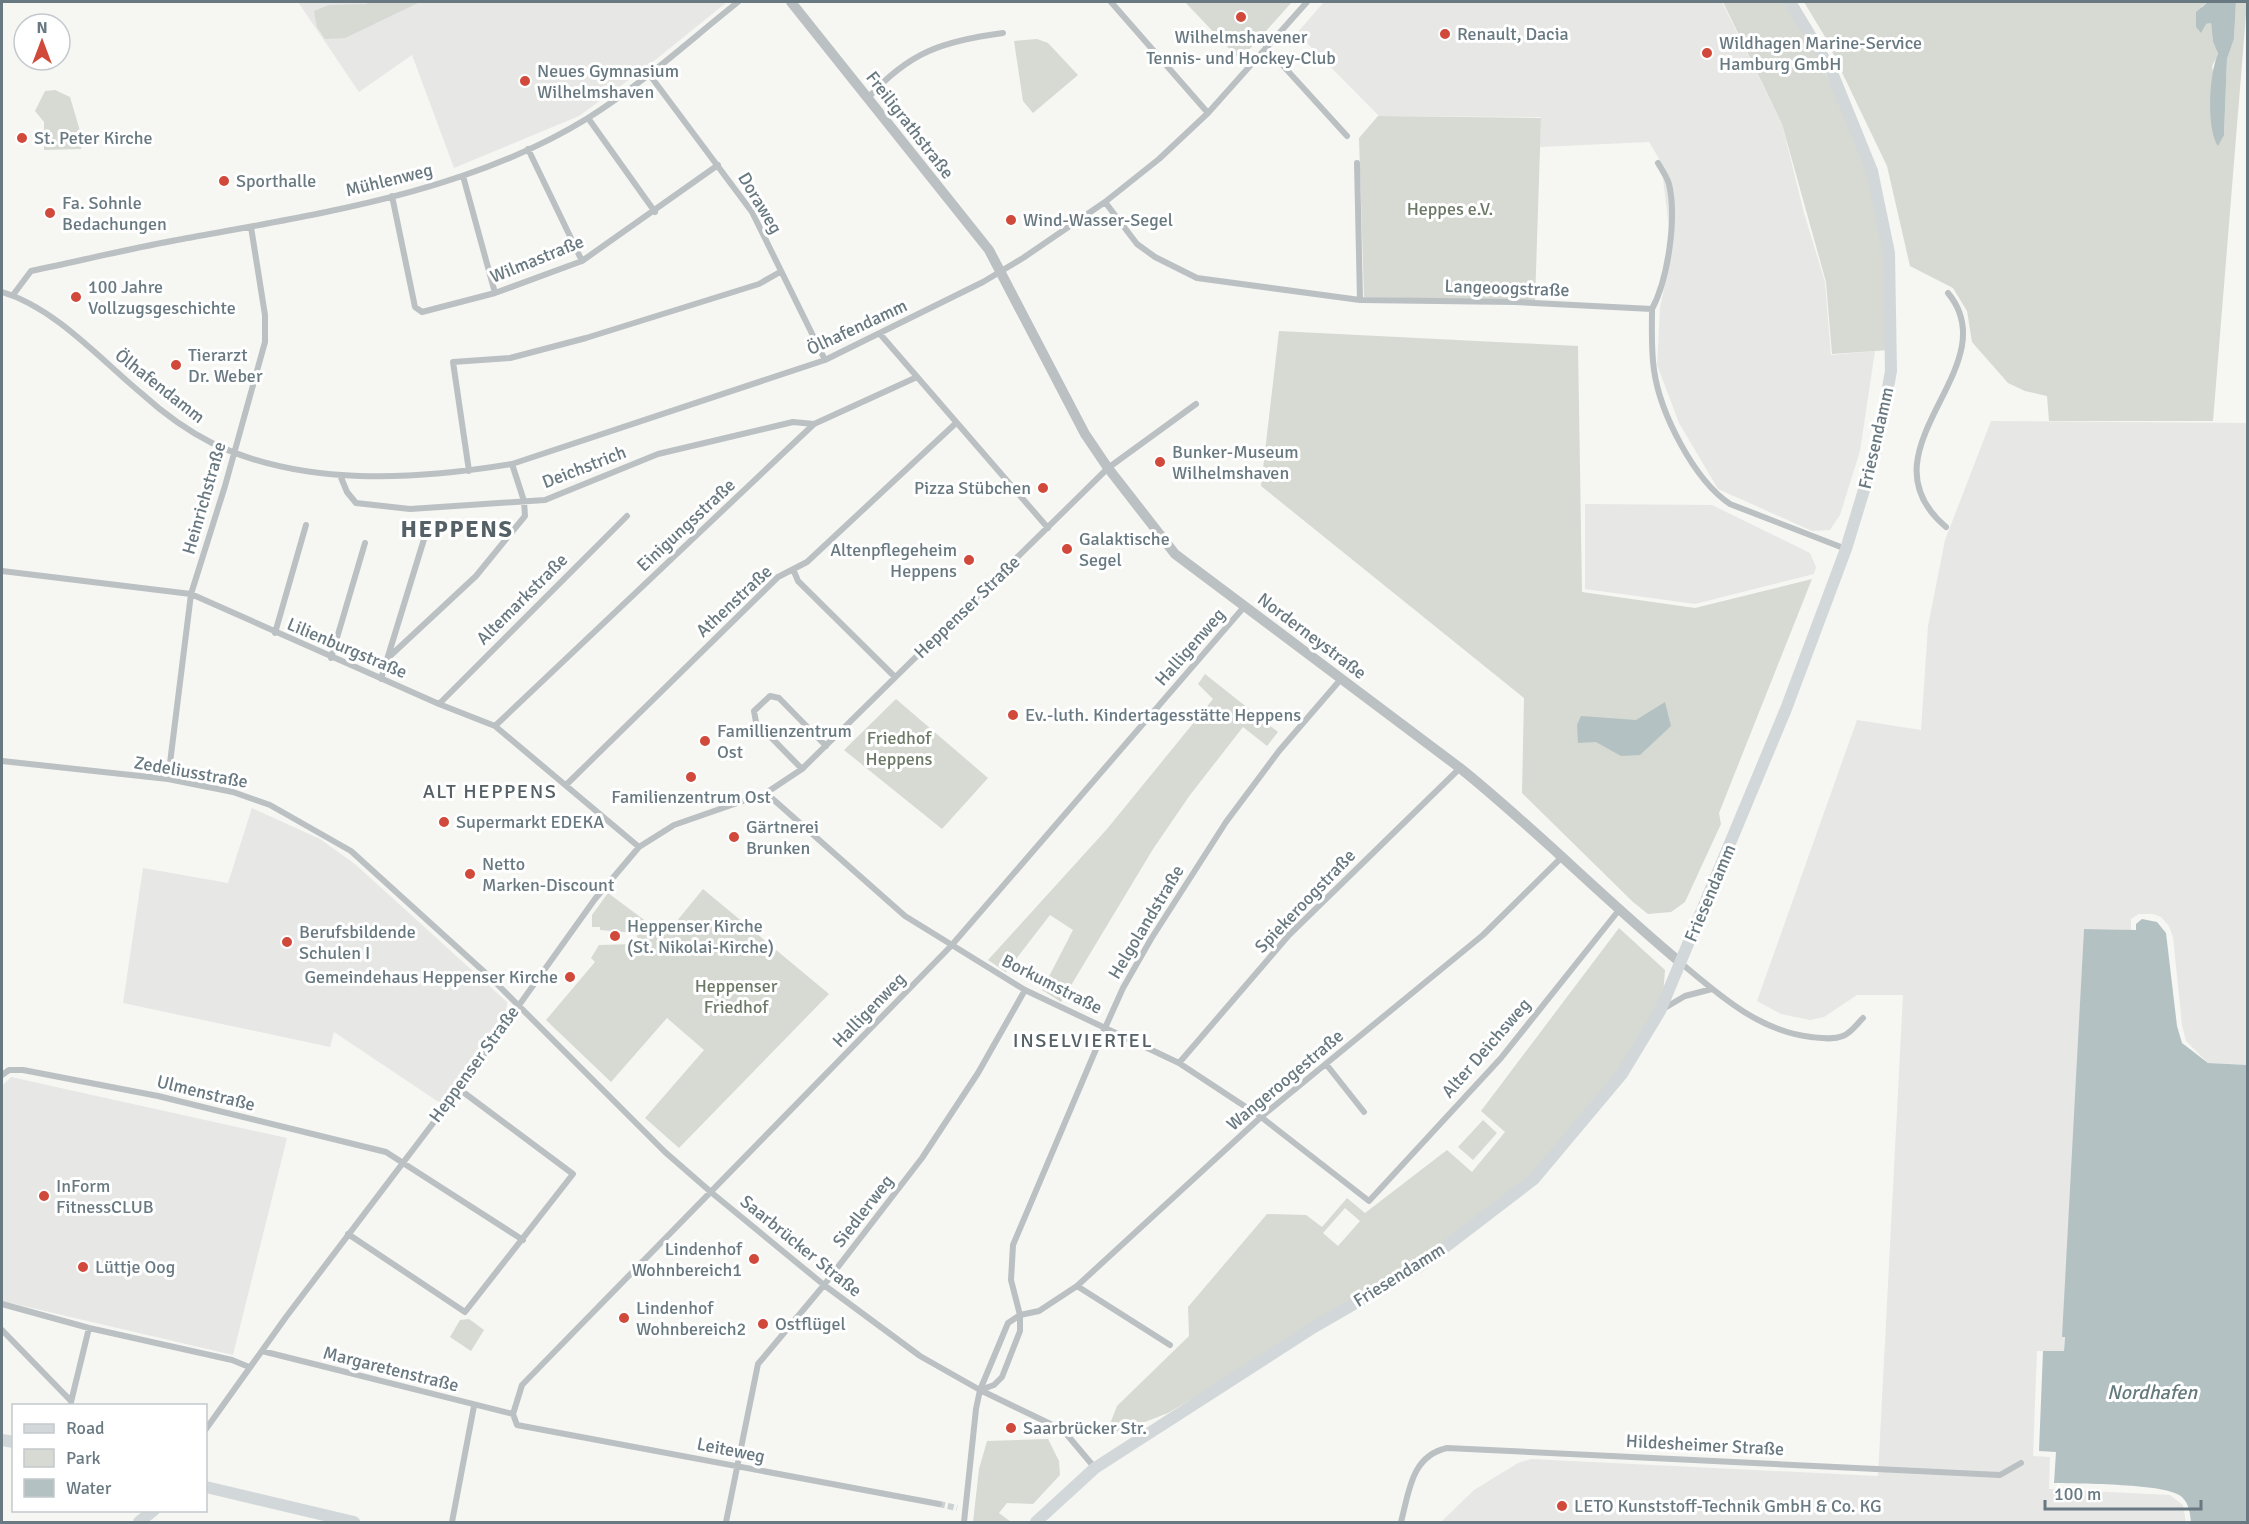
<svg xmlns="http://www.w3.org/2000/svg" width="2249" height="1524" font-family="Signika,sans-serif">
	<rect width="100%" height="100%" fill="#f6f6f3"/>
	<path fill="#e7e7e6" d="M298 2H727L644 69 579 116 454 168 412 55 359 92Z
		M1324 2H1722L1782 124 1804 213 1825 282 1831 355 1875 351 1860 451 1840 515 1830 530 1812 531 1718 489 1679 423 1657 365 1660 308 1669 264 1670 237 1661 162 1649 142 1540 147 1541 117 1379 116 1297 33Z
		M1991 421 2247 423V1065L2208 1063 2186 1041 2182 1025 2173 937 2169 926 2161 917 2153 914H2139L2131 919V930L2084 929 2064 1352 2037 1351 2033 1456 2050 1457 2049 1489 2170 1495 2183 1505 2186 1522H1441L1474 1490 1518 1463 1531 1459 1878 1476 1903 995H1857L1824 1017 1810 1020 1781 1014 1757 1001 1857 720 1921 730 1928 626 1945 540Z
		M1585 504 1712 505 1810 553 1816 567 1814 574 1695 604 1585 589Z
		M252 808 320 839 355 864 507 1002 506 1017 440 1103 334 1032 330 1047 123 1003 143 868 228 883Z
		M11 1077 287 1138 233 1355 2 1301V1086Z"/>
	<path fill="#d6dad3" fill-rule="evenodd" d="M370 2H420L345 38 325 39 317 27 314 11 329 5 366 4Z
		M1185 2H1292L1240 60Z
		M1723 2H1786C1832 80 1874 162 1885 254 1889 285 1887 318 1889 350L1832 354 1826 282 1782 124Z
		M1804 2H2208L2201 7 2206 24 2211 23 2213 42 2218 55 2212 66 2224 135 2227 59 2234 39 2236 2H2247L2213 421H2049L2047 396 2025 391 2008 383 1972 342 1967 311 1953 288 1910 266 1887 166 1824 35Z
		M1037 39 1048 43 1078 75 1033 113 1023 101 1014 41Z
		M55 90 70 97 83 141 81 149 44 150V122L35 111 45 91Z
		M1378 116 1541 118 1535 301 1364 297 1359 138Z
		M1279 331 1578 346 1582 592 1695 608 1812 579 1719 813 1721 824 1685 902 1671 912 1648 914 1633 902 1522 793 1524 698 1261 486Z
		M1205 674 1278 732 1267 746 1243 727 1190 795 1153 849 1061 1002 1042 990 1073 930 1050 915 1006 972 988 960 1107 829 1213 699 1198 684Z
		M896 699 988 778 942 829 844 750Z
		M703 889 829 994 679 1148 645 1118 704 1050 667 1018 611 1082 546 1020 595 962 591 958 599 945 636 944 638 939 636 933 600 930V927H592V915L608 893 647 922 668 932Z
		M1619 928 1665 970 1663 995 1620 1073 1534 1177 1422 1262 1168 1413 1119 1432 1108 1429 1117 1406 1189 1336 1188 1307 1267 1214 1306 1215 1322 1227 1347 1198 1365 1213 1447 1150 1472 1172 1505 1132 1481 1111ZM1345 1208 1360 1221 1338 1246 1323 1233Z
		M1483 1120 1497 1133 1473 1160 1458 1147Z
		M469 1319 484 1330 471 1351 450 1337 460 1320Z
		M1048 1439 1059 1461 1060 1475 1033 1504 1007 1503 999 1513 1011 1522H973L979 1469 987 1441Z"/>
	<path fill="#b4c1c3" d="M2208 2H2236L2234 39 2227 59 2224 135 2218 146C2206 129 2209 73 2218 54L2213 42 2211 23 2206 24 2201 33 2196 27V12Z
		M1665 702 1671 726 1640 755 1621 756 1596 742 1578 743 1577 725 1581 716 1636 720Z
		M2142 919 2157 922 2166 933 2177 1026 2182 1043 2208 1063 2247 1065V1522H2191C2190 1513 2189 1504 2182 1497 2167 1483 2079 1484 2054 1483L2056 1452 2039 1451 2043 1351H2064L2065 1337H2062L2084 929 2136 930V924Z"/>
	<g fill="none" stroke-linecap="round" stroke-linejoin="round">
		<path stroke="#cbd0d1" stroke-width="6" stroke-dasharray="6 3" stroke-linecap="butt" d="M939 1504 957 1508"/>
		<path stroke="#bbc0c3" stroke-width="6" d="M1111 2 1208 113
			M1266 47 1347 136
			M649 74 752 212 825 360
			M868 98C909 52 943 41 1003 33
			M588 118 655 212
			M528 149 582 261
			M1357 163 1360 300
			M463 176 495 293
			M392 196 415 307 422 312 495 293 582 261 718 165
			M1105 202 1137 244 1155 257 1197 278 1360 300 1515 302 1652 309C1652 330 1651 350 1654 370 1660 413 1694 480 1730 504L1846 549
			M2 292C55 308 99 358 141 393 162 412 186 430 212 443 303 487 415 480 512 464L825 360 983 282 1023 258 1105 202 1159 159 1208 113 1307 2
			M13 295 31 271C79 261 128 249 177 240 316 214 465 194 588 118 641 85 689 41 738 2
			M1652 309C1668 279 1677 218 1669 184 1667 177 1662 170 1658 163
			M880 334 1048 528
			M469 471 453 362 510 358 586 338 759 284 780 272
			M340 475 347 492 356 503 410 509 545 500 658 454 793 422 814 424
			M1946 527C1855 450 2010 368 1948 293
			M793 569 798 581 895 677
			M2 571 191 594 439 704 495 726 639 847
			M275 633 306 525
			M389 657 476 576 525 516 524 501 512 464
			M331 658 365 543
			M381 679 425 536
			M439 704 627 516
			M495 726 814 424 917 377
			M2 761 168 779 233 792 270 805 351 851 491 978 665 1152 712 1193 824 1285 920 1356 980 1390 1063 1430 1095 1468
			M802 769 756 722 754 711 770 696 779 698 826 746
			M168 779 191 594 225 486 265 342V315L251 227
			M566 785 778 577 807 562 956 423
			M766 793 905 916 1025 990 1179 1063 1261 1117 1369 1201 1501 1058 1619 910
			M1681 963C1719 995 1759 1031 1811 1037 1821 1038 1833 1040 1843 1036 1851 1033 1857 1024 1863 1018
			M1663 1009 1685 996 1712 989
			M1179 1063 1289 935 1460 768
			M1326 1064 1364 1112
			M2 1075 9 1070H23L158 1096 386 1152 523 1240
			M348 1234 465 1312 573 1174 459 1089
			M1077 1286 1170 1345
			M2 1304 89 1328 232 1360 249 1367
			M2 1330 71 1401
			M262 1351 513 1414
			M980 1390 994 1385 1002 1377 1020 1331V1315L1011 1280 1013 1245 1105 1028 1123 988 1151 939 1226 822 1279 751 1341 679
			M70 1406 89 1328
			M206 1429 286 1317 459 1089 595 899 639 847 674 825 766 793 802 769 1108 468 1196 404
			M939 1504 517 1425 513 1414 522 1385 951 946 1244 607
			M452 1522 474 1406
			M726 1522 758 1364 824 1285 922 1158 978 1073 1025 990
			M964 1522 976 1409 980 1390 1008 1323 1020 1315 1039 1311 1077 1286 1261 1117 1483 935 1563 856
			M1401 1522C1409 1492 1411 1456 1447 1448L2000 1475 2021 1463"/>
		<path stroke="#bbc0c3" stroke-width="10" d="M791 2 989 250 1085 434 1108 468 1175 554 1460 768C1537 830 1605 900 1681 963"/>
		<path stroke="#d2d8d9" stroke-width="12" d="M2 1440 14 1442
			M206 1487 354 1522
			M139 1522 154 1510
			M1036 1522 1095 1468 1314 1327 1423 1264 1534 1179 1622 1074 1660 1011 1786 709 1846 549 1877 447 1891 371 1889 253 1872 171 1831 70 1790 2"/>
	</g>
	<g fill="#d0493a" stroke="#fff" stroke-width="2">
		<circle cx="1241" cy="17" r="6"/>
		<circle cx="1445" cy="34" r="6"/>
		<circle cx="1707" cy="53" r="6"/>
		<circle cx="525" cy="81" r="6"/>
		<circle cx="22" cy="138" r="6"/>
		<circle cx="224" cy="181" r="6"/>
		<circle cx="50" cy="213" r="6"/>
		<circle cx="1011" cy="220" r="6"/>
		<circle cx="76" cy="297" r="6"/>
		<circle cx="176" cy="365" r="6"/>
		<circle cx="1160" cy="462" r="6"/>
		<circle cx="1043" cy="488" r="6"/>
		<circle cx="1067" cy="549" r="6"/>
		<circle cx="969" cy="560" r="6"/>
		<circle cx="1013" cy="715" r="6"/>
		<circle cx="705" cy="741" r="6"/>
		<circle cx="691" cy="777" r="6"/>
		<circle cx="444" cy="822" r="6"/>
		<circle cx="734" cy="837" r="6"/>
		<circle cx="470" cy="874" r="6"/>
		<circle cx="615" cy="936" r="6"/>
		<circle cx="287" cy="942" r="6"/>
		<circle cx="570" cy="977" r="6"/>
		<circle cx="44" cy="1196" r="6"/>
		<circle cx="754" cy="1259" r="6"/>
		<circle cx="83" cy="1267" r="6"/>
		<circle cx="624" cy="1318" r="6"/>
		<circle cx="763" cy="1324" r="6"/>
		<circle cx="1011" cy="1428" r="6"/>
		<circle cx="1562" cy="1506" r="6"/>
	</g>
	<g text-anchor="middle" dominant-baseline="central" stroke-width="6" stroke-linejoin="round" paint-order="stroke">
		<g font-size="18" fill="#687981" stroke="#fff" text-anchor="start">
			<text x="1457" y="34">Renault, Dacia</text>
			<text x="1241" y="37" text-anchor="middle">Wilhelmshavener<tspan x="1241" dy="21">Tennis- und Hockey-Club</tspan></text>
			<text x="1719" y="43">Wildhagen Marine-Service<tspan x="1719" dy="21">Hamburg GmbH</tspan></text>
			<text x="537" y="71">Neues Gymnasium<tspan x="537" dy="21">Wilhelmshaven</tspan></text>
			<text x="34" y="138">St. Peter Kirche</text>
			<text x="236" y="181">Sporthalle</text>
			<text x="62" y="203">Fa. Sohnle<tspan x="62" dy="21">Bedachungen</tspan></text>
			<text x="1023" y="220">Wind-Wasser-Segel</text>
			<text x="88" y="287">100 Jahre<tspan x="88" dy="21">Vollzugsgeschichte</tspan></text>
			<text x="188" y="355">Tierarzt<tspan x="188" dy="21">Dr. Weber</tspan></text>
			<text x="1172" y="452">Bunker-Museum<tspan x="1172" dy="21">Wilhelmshaven</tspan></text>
			<text x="1031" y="488" text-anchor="end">Pizza Stübchen</text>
			<text x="1079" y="539">Galaktische<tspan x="1079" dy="21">Segel</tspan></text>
			<text x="957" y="550" text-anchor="end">Altenpflegeheim<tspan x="957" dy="21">Heppens</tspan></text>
			<text x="1025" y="715">Ev.-luth. Kindertagesstätte Heppens</text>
			<text x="717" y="731">Famillienzentrum<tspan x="717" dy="21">Ost</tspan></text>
			<text x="691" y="797" text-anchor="middle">Familienzentrum Ost</text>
			<text x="456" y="822">Supermarkt EDEKA</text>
			<text x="746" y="827">Gärtnerei<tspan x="746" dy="21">Brunken</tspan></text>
			<text x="482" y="864">Netto<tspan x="482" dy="21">Marken-Discount</tspan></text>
			<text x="627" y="926">Heppenser Kirche<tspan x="627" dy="21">(St. Nikolai-Kirche)</tspan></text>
			<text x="299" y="932">Berufsbildende<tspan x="299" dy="21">Schulen I</tspan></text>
			<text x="558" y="977" text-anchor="end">Gemeindehaus Heppenser Kirche</text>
			<text x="56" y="1186">InForm<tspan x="56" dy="21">FitnessCLUB</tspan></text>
			<text x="742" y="1249" text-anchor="end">Lindenhof<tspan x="742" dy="21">Wohnbereich1</tspan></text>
			<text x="95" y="1267">Lüttje Oog</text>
			<text x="636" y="1308">Lindenhof<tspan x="636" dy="21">Wohnbereich2</tspan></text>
			<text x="775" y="1324">Ostflügel</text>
			<text x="1023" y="1428">Saarbrücker Str.</text>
			<text x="1574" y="1506">LETO Kunststoff-Technik GmbH &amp; Co. KG</text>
		</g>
		<g font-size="18" fill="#687981" stroke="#fff">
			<text transform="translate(910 125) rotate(52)">Freiligrathstraße</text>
			<text transform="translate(389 180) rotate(-14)">Mühlenweg</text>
			<text transform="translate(760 203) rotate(59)">Doraweg</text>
			<text transform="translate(537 259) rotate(-22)">Wilmastraße</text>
			<text transform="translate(1507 288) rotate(2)">Langeoogstraße</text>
			<text transform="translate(857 327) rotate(-25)">Ölhafendamm</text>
			<text transform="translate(160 386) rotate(38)">Ölhafendamm</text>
			<text transform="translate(1876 438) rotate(-77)">Friesendamm</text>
			<text transform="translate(584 467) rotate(-21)">Deichstrich</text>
			<text transform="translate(204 498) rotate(-74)">Heinrichstraße</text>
			<text transform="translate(686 525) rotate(-43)">Einigungsstraße</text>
			<text transform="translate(522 599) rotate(-45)">Altemarkstraße</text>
			<text transform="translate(734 601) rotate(-43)">Athenstraße</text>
			<text transform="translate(967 607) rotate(-44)">Heppenser Straße</text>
			<text transform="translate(1312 636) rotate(37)">Norderneystraße</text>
			<text transform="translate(1190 647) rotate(-49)">Halligenweg</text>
			<text transform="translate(347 648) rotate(23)">Lilienburgstraße</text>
			<text transform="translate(191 772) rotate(10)">Zedeliusstraße</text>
			<text transform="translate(1710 893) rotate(-67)">Friesendamm</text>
			<text transform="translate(1305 901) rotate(-46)">Spiekeroogstraße</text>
			<text transform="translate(1146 922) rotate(-59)">Helgolandstraße</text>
			<text transform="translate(1052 984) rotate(27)">Borkumstraße</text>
			<text transform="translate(869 1010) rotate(-46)">Halligenweg</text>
			<text transform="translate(1486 1048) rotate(-49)">Alter Deichsweg</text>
			<text transform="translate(474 1064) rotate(-54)">Heppenser Straße</text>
			<text transform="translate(1285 1080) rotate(-40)">Wangeroogestraße</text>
			<text transform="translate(206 1093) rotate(14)">Ulmenstraße</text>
			<text transform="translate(863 1211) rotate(-52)">Siedlerweg</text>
			<text transform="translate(801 1246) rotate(39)">Saarbrücker Straße</text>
			<text transform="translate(1399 1275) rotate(-32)">Friesendamm</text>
			<text transform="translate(391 1369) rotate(14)">Margaretenstraße</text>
			<text transform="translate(1705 1445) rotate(3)">Hildesheimer Straße</text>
			<text transform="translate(731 1450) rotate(11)">Leiteweg</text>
		</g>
		<g font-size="18" fill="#6c7966" stroke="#fff">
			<text x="1450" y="209">Heppes e.V.</text>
			<text x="899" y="738">Friedhof<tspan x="899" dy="21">Heppens</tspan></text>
			<text x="736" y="986">Heppenser<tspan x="736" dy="21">Friedhof</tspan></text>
		</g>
		<g font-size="20" letter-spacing="1.5" fill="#556167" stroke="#fff">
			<text x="490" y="791">ALT HEPPENS</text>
			<text x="1083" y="1040">INSELVIERTEL</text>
		</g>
		<g font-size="20" font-style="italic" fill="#647a7d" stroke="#fff">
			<text x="2152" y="1392">Nordhafen</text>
		</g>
		<g font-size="24" font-weight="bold" letter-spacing="1.5" fill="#556167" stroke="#fff">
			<text x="457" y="529">HEPPENS</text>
		</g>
	</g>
	<rect width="2249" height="1524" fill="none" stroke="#687981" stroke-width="6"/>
	<rect x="12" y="1404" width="195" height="108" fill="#ffffff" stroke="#c3c9cd" stroke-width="1.5"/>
	<rect x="24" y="1424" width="30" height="9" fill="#d2d8d9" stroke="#c3c9cd" stroke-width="1.5"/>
	<text x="66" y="1434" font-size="18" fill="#687981">Road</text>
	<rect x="24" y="1449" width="30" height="18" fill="#d6dad3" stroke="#c3c9cd" stroke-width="1.5"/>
	<text x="66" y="1464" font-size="18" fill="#687981">Park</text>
	<rect x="24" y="1479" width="30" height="18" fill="#b4c1c3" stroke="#c3c9cd" stroke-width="1.5"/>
	<text x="66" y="1494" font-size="18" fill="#687981">Water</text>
	<g transform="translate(42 42)"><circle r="28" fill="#ffffff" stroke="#c3c9cd" stroke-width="1.5"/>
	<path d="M0-4.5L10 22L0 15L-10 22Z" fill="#d0493a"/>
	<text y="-9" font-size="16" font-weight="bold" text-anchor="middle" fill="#687981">N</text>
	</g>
	<path d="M2045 1500v9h156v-9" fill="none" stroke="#687981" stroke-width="3"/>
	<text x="2054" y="1500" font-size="18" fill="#687981" stroke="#ffffff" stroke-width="4.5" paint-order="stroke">100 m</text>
</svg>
